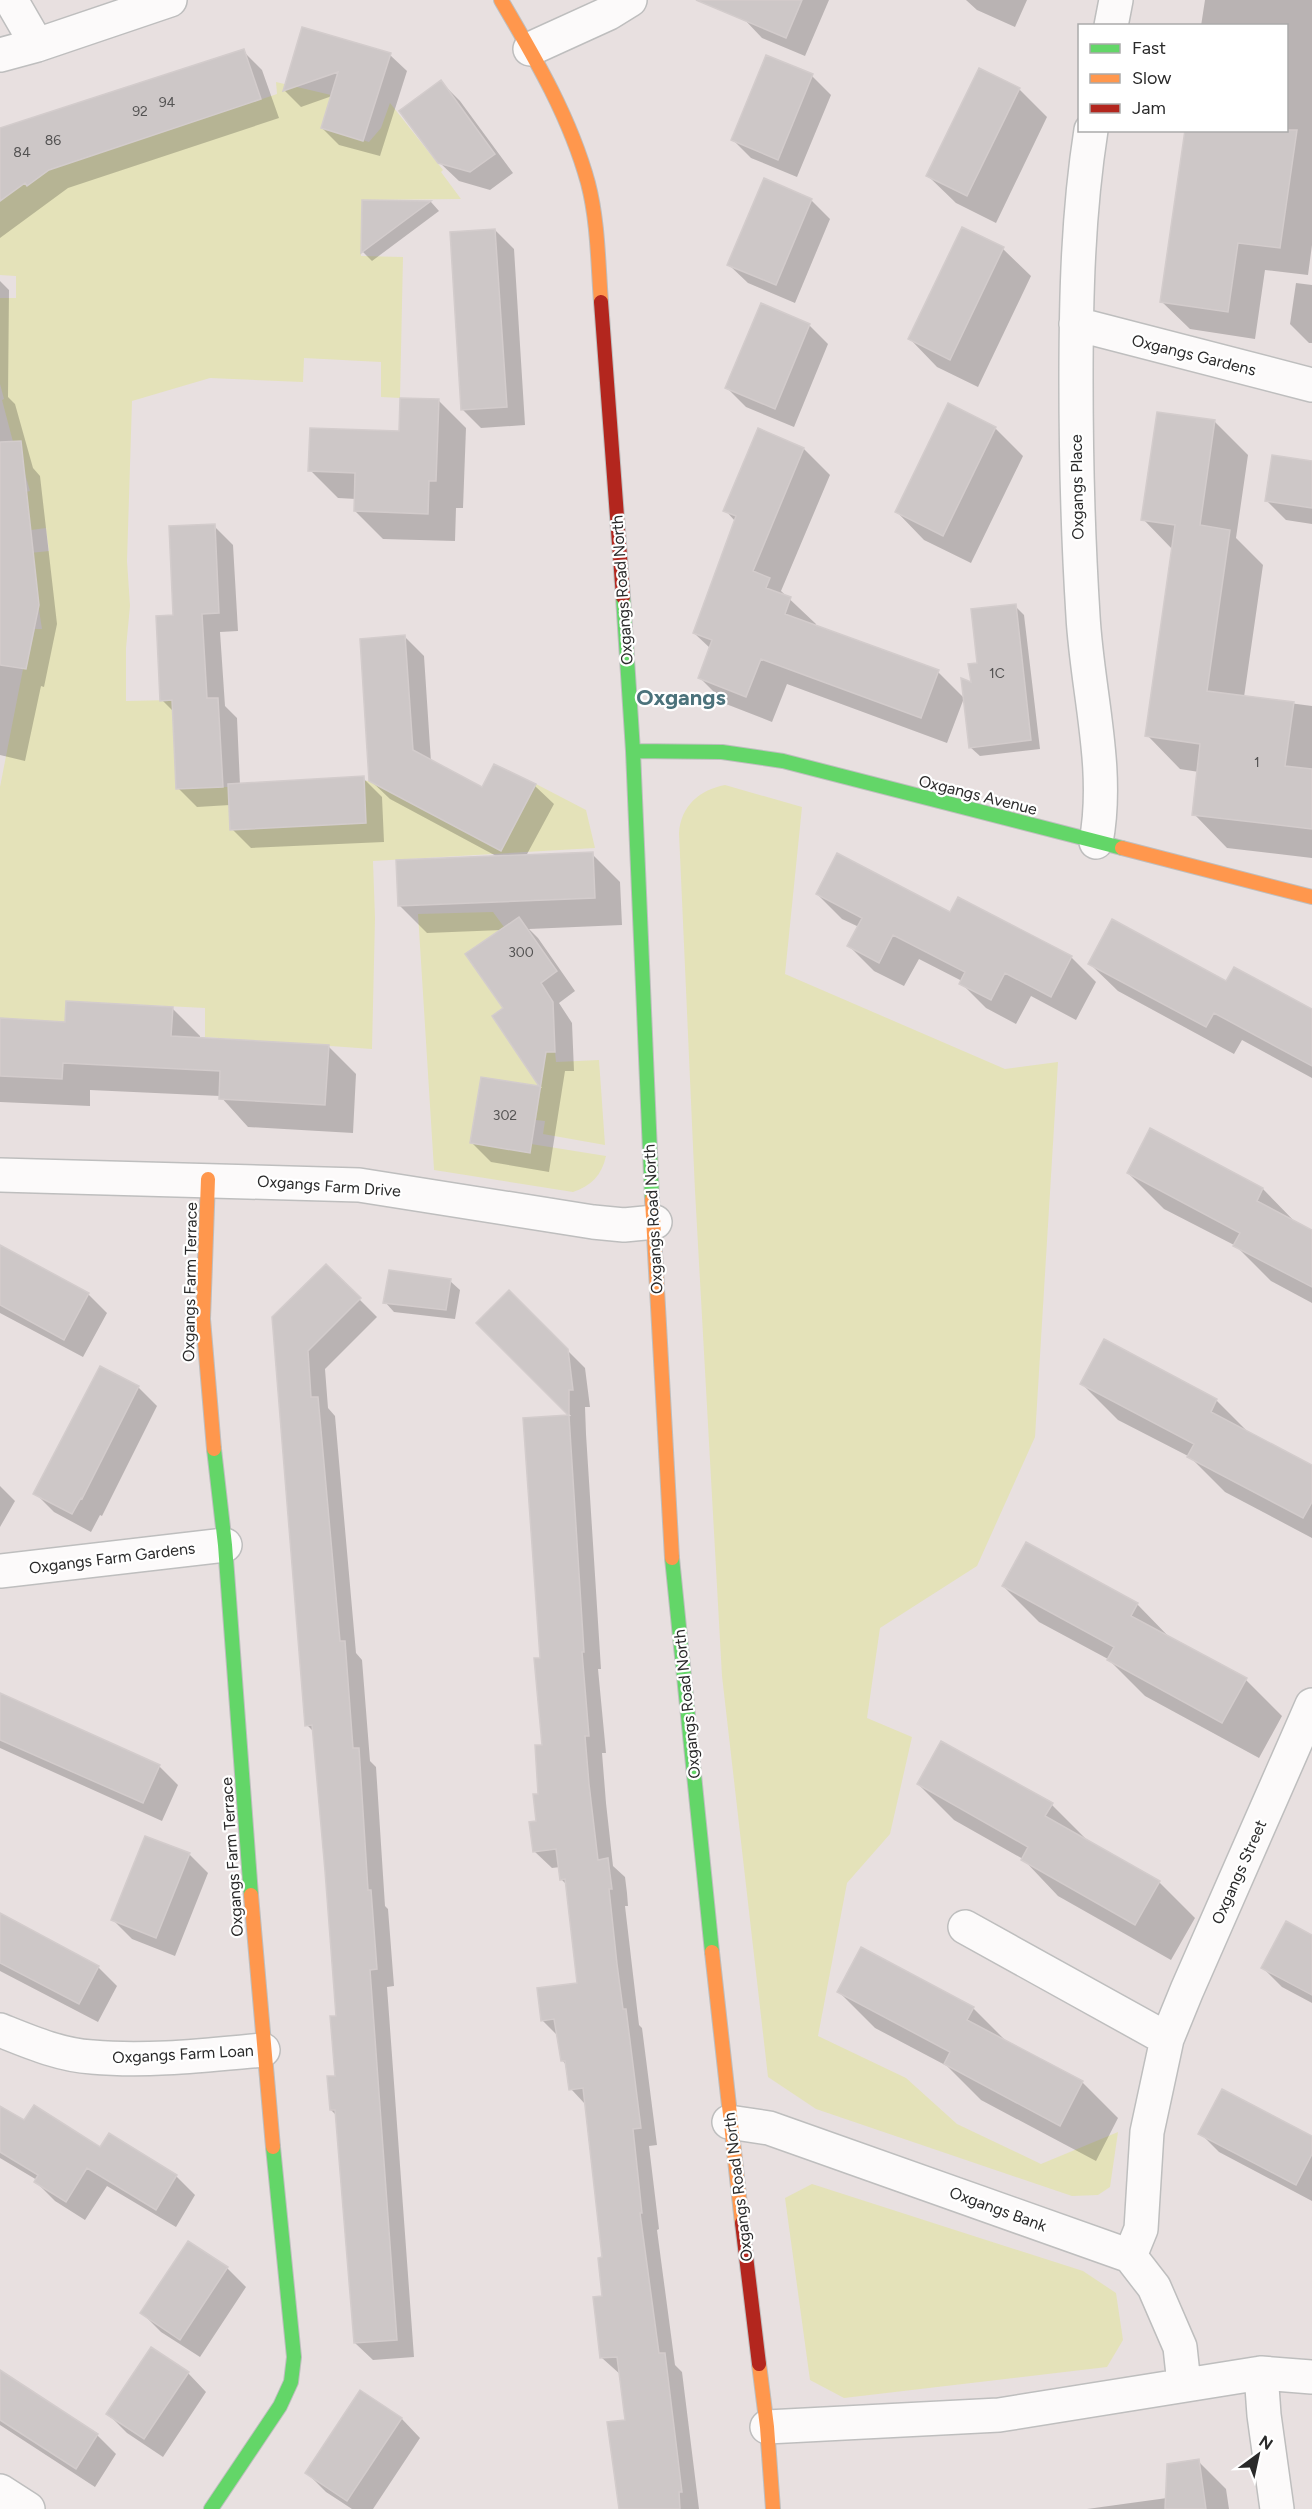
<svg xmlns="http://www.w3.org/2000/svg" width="1312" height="2509" font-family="Figtree,sans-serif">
	<rect width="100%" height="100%" fill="#e8e0e0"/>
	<path fill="#e4e2b9" d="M276 82 331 95 321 128 369 142 381 128 390 103 443 170 441 172 461 199 362 200 361 256 403 257 400 398 381 397V362L304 358 303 382 210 378 132 401 127 561 130 606 126 648V701L172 700 222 787H228L231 830 366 823 364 781 415 778 419 807 459 829 513 827 536 784 586 810 595 848 373 861 375 918 372 1049 205 1037V1008L67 1001 65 1022 0 1018V787L23 669H26L35 629H42L30 553 49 551 46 528 31 530 26 492 30 491 20 457H17L2 400 4 399 0 384V298H16V276L0 275V201L25 183 27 186 50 169 193 122 246 102 247 104 277 94Z
		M725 785 802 807 785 974 1005 1069 1058 1062 1035 1437 977 1566 880 1628 867 1718 912 1737 890 1834 847 1883 818 2036 906 2078 957 2124 1041 2164 1118 2132 1110 2187 1098 2195 1072 2196 816 2109 768 2077 722 1676 695 1191 679 833C681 806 699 790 725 785Z
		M493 912 504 927 466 954 503 1008 492 1016 517 1053 555 1052 556 1062 599 1060 605 1145 543 1134 545 1121 536 1120 541 1086 481 1077 470 1143 530 1153 531 1144 606 1156C602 1175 591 1186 573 1192L434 1170 418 914Z
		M812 2184 1083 2271 1116 2293 1123 2340 1107 2367 844 2398 810 2380 785 2198Z"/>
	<path fill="#0003" d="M752 0H829L805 56 762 38 744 19Z
		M966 0H1027L1015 27 977 10Z
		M1205 0H1312V245L1308 275 1265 270 1255 339 1190 329 1162 302 1286 130V26H1201Z
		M303 29 390 55 407 71 380 156 339 145 322 128 332 96 301 107 285 91Z
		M243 51 262 70 279 118 68 188 0 238V133Z
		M767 56 812 76 831 95 797 177 751 158 732 139Z
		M441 82 460 101 513 173 490 190 459 181 439 162Z
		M1019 89 1047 117 996 223 956 203 928 176Z
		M811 200 830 219 795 303 748 283 729 265Z
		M363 201 431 202 439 211 372 261 363 252Z
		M963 229 1003 249 1031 276 978 387 937 367 910 339Z
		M495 230 514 249 525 425 481 428 462 409Z
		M0 281 9 290 8 397 15 404 33 468 40 476 57 624 44 687 41 686 25 761 0 755Z
		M1296 283 1312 285V343H1309L1290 324Z
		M761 305 810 326 828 344 794 427 746 407 727 388Z
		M438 400 466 428 463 508H456L455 541 383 539 355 511 356 499 338 498 310 470 400 433Z
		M1214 421 1248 455 1236 538 1263 565 1244 697 1312 706V858L1227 848 1194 814 1199 772 1180 769 1147 735 1173 550 1143 519Z
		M995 428 1023 456 971 563 924 540 897 512Z
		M804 449 830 475 781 591 816 624 815 627 938 672 964 698 947 743 787 684 772 722 726 704 700 678 711 649 694 633 735 521 725 510Z
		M1312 462V524L1286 520 1267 501Z
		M214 526 233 545 238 631 220 632 225 706 237 718 240 785 363 778 382 797 384 842 251 848 232 829 230 805 197 807 178 788 174 712 162 700 175 617Z
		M1015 606 1024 615 1040 749 980 756 970 747 972 684 979 665Z
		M405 637 424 656 431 762 482 789 535 786 554 804 526 856 592 854 620 882 622 925 529 929 538 938 575 991 559 1003 572 1023 574 1071H565L549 1172 491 1162 472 1143 482 1078 542 1088 494 1016 506 1008 502 930 427 933 399 905 498 857 390 799 370 780Z
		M817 894 951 914 1071 957 1096 982 1076 1020 1031 996 1016 1024 986 1008 961 983 962 981 919 959 904 986 874 971 849 946 859 927 842 919Z
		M1090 964 1227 983 1312 1011V1078L1242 1040 1234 1054 1118 991Z
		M172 1008 200 1036V1039L328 1046 356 1074 353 1133 248 1127 220 1096 90 1090V1106L0 1102V1019L66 1023Z
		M1151 1130 1263 1189 1297 1224 1312 1232V1303L1271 1281 1236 1246 1164 1209 1128 1173Z
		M0 1246 88 1294 107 1313 83 1357 0 1313Z
		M326 1266 377 1317 325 1369 328 1408 335 1416 356 1653 362 1660 370 1761 376 1767 385 1906 388 1909 394 1986 387 1987 414 2357 373 2360 355 2343 337 2116 331 2110 337 2078 338 2017 315 1733 307 1725 274 1318Z
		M450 1281 460 1290 455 1319 394 1312 385 1302Z
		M509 1292 585 1368 590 1407H585L586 1434 601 1669H598L606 1753H602L606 1803 613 1866 625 1877 627 1893 628 1906H625L634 1983 639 2025 642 2028 657 2145 649 2146 659 2229 657 2230 675 2365 682 2372 699 2509H619L627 2422 621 2375 602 2358 604 2258 586 2105 571 2089 567 2066 562 2060 558 2036 542 2020 578 1985 567 1885 561 1879 560 1867 552 1868 534 1851 543 1746 542 1659 524 1419 571 1416 478 1323Z
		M1082 1384 1216 1400 1250 1434 1312 1467V1538L1225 1492 1190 1457 1118 1420Z
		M138 1387 157 1406 102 1516 100 1515 91 1532 54 1512 35 1493Z
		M0 1486 15 1501 0 1527Z
		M1003 1586 1137 1604 1172 1640 1246 1680 1282 1716 1259 1758 1145 1696 1108 1659 1039 1622Z
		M0 1694 159 1766 178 1785 162 1821 0 1748Z
		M918 1784 1052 1805 1088 1841 1159 1882 1195 1918 1171 1960 1058 1896 1023 1859 954 1820Z
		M189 1854 208 1873 175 1956 132 1939 113 1920Z
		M0 1916 98 1967 117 1986 98 2022 0 1971Z
		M1312 1937V2003L1282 1987 1263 1968Z
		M839 1992 973 2008 1008 2043 1082 2082 1118 2118 1096 2161 981 2100 947 2066 875 2028Z
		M0 2108 24 2122 101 2149 109 2135 176 2176 195 2195 176 2227 107 2186 85 2220 55 2201 36 2182 37 2180 0 2158Z
		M1200 2133 1312 2138V2201L1219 2152Z
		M227 2268 246 2287 200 2357 161 2332 142 2313Z
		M0 2372 97 2435 116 2454 95 2487 0 2425Z
		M188 2373 206 2392 163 2457 127 2433 108 2414Z
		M361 2392 402 2419 420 2438 373 2509H352L326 2492 307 2473Z
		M1198 2461 1226 2489 1229 2509H1087L1167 2498Z"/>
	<path fill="#cdc7c7" stroke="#d3cccc" stroke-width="1.5" d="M696 0H802L786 38Z
		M302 27 391 53 363 141 321 128 338 72 283 91Z
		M244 49 261 99 49 170 27 186 25 183 0 201V128Z
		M766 55 813 74 778 160 731 140Z
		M979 68 1020 88 967 196 926 176Z
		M441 80 495 154 470 172 438 163 399 111Z
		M1185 130H1297L1280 248 1238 243 1228 312 1160 302Z
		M764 178 812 199 776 285 727 265Z
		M362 200 431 201 361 253Z
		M962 227 1004 247 950 360 908 339Z
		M495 229 507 407 461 410 450 232Z
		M761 303 810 324 775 409 725 388Z
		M400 398 439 399 436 481H429L428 514 354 511 355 473 308 471 310 428 399 431Z
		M948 403 996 427 943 536 895 512Z
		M1157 412 1215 420 1200 525 1230 530 1207 691 1294 702 1285 766 1312 769V829L1192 815 1200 744 1145 736 1175 525 1141 520Z
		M758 428 804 448 753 571 770 578 766 588 791 597 785 614 939 670 921 718 761 659 746 697 698 678 712 640 693 633 736 516 723 511Z
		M21 441 39 605 26 669 0 665V442Z
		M1272 455 1312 461V508L1265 501Z
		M215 524 219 613 202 614 207 698H218L223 787 176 789 172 700 160 701 156 616 173 615 169 526Z
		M1016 604 1031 740 969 748 961 678 971 682 968 664 977 663 971 609Z
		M405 635 413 750 482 787 494 764 536 784 501 851 369 781 360 639Z
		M364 776 366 823 230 830 228 784Z
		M593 852 595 898 398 906 396 860Z
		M837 853 950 912 958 897 1072 956 1051 997 1005 973 991 1000 959 984 965 972 893 935 879 963 847 946 862 918 816 894Z
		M519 917 557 971 541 983 553 1002 555 1052H546L530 1153 470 1143 481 1077 539 1086 492 1016 503 1008 465 954Z
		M1112 919 1226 981 1234 967 1312 1009V1066L1214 1013 1206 1027 1088 964Z
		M66 1001 173 1007 171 1036 329 1045 325 1105 219 1099 220 1071 63 1063 62 1079 0 1076V1018L65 1022Z
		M1150 1128 1263 1188 1257 1201 1312 1230V1287L1233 1246 1240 1233 1127 1173Z
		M0 1245 89 1293 64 1340 0 1305Z
		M326 1264 361 1298 308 1351 311 1397H318L340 1641H345L353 1748H359L368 1890H371L377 1969 370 1970 397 2340 354 2343 335 2110H330L327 2076H335L330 2016H336L325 1871 312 1725 305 1726 272 1317Z
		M389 1270 451 1279 446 1310 383 1303Z
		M509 1290 568 1349 573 1390H569V1416L584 1652H582L589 1736H585L589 1784 598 1860 608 1858 610 1874 612 1889H609L617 1964 623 2009H626L641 2128 633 2129 642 2213H640L659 2353H665L682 2492H679L680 2509H619L607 2422 625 2420 617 2357 600 2358 593 2297 602 2296 598 2258 602 2257 583 2088 569 2090 565 2061H561L554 2019 541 2021 537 1988 577 1983 565 1879 560 1880 556 1849 533 1852 529 1822 536 1821 533 1794H538L535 1745H542L534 1658H540L523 1418 568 1415 476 1323Z
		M1104 1339 1217 1399 1211 1412 1312 1465V1502L1303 1518 1187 1457 1194 1444 1080 1384Z
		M100 1366 139 1386 82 1499 81 1498 72 1514 33 1494Z
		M1026 1542 1138 1603 1131 1616 1247 1678 1222 1723 1107 1660 1114 1647 1002 1586Z
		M0 1693 160 1765 143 1803 0 1740Z
		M941 1741 1053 1803 1045 1816 1160 1881 1135 1925 1021 1860 1028 1847 917 1784Z
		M145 1836 190 1853 156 1938 111 1920Z
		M0 1913 99 1966 79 2004 0 1963Z
		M1286 1921 1312 1935V1995L1261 1968Z
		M861 1947 974 2007 967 2020 1083 2081 1060 2126 944 2064 950 2052 837 1992Z
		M1222 2089 1312 2136V2154L1296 2185 1198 2134Z
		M34 2105 100 2147 109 2133 177 2175 156 2210 87 2168 66 2202 34 2182 38 2175 0 2152V2106L24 2120Z
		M188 2241 228 2267 180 2340 140 2313Z
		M151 2347 189 2372 144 2439 106 2414Z
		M0 2370 98 2434 76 2469 0 2420Z
		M360 2390 402 2418 347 2501 305 2473Z
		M1199 2459 1206 2509H1165L1167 2464Z"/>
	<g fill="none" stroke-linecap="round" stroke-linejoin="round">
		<g stroke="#bebebe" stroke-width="36">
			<path id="street" d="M11 0 37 45
				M1111 26 1116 0
				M530 49 609 13 630 0
				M0 55 37 45 170 0
				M1091 130C1078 213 1076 296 1076 380 1076 459 1078 537 1083 616 1087 690 1110 768 1096 842
				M1076 324 1312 385
				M0 1175 359 1185 593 1222 624 1225 655 1222
				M0 1571 225 1545
				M965 1927 1167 2039
				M0 2030C30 2042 60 2055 92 2057 149 2062 207 2055 263 2050
				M729 2122 769 2128 817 2145 1130 2256 1154 2287 1180 2347 1184 2384
				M1130 2256 1141 2229 1147 2132 1167 2039 1187 1990 1312 1705
				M1261 2373 1264 2415 1277 2509
				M767 2427 999 2415 1261 2373 1312 2377
				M0 2491 28 2509"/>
		</g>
		<g stroke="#bebebe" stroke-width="16">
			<path id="fast" d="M623 597 633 751 652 1199
				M633 751 722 752 783 761 1122 848
				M214 1449 225 1545 251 1895
				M672 1558 712 1952
				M211 2509 280 2406 291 2382 294 2357 273 2147"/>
		</g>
		<g stroke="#bebebe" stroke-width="16">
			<path id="slow" d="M501 0C535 58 570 117 588 183 598 221 598 263 601 302
				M1122 848 1312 897
				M208 1179 203 1319 214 1449
				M652 1199 672 1558
				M251 1895 273 2147
				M712 1952 742 2223
				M759 2364 767 2427 773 2509"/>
		</g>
		<g stroke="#bebebe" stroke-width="16">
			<path id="jam" d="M601 302 623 597
				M742 2223 759 2364"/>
		</g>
		<use href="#street" stroke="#fcfafa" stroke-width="33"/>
		<use href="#fast" stroke="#63d668" stroke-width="14"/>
		<use href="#slow" stroke="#ff974d" stroke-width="14"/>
		<use href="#jam" stroke="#b3261e" stroke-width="14"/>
	</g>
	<g text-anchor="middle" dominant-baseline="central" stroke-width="4.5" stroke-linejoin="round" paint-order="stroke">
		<g font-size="14" fill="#545353">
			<text x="167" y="102">94</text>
			<text x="140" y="111">92</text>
			<text x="53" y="140">86</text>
			<text x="22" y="152">84</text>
			<text x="997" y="673">1C</text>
			<text x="1257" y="762">1</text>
			<text x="521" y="952">300</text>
			<text x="505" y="1115">302</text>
		</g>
		<g font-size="16" fill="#2a2a2a" stroke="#fff">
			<text transform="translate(1194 355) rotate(14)">Oxgangs Gardens</text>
			<text transform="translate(1077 487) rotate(-91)">Oxgangs Place</text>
			<text transform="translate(622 590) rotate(-94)">Oxgangs Road North</text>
			<text transform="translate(978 795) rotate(14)">Oxgangs Avenue</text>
			<text transform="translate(329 1186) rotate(4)">Oxgangs Farm Drive</text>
			<text transform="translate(653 1219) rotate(-93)">Oxgangs Road North</text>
			<text transform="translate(190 1282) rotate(-89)">Oxgangs Farm Terrace</text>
			<text transform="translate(112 1558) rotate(-7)">Oxgangs Farm Gardens</text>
			<text transform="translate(687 1704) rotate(-96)">Oxgangs Road North</text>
			<text transform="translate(232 1857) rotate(-94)">Oxgangs Farm Terrace</text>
			<text transform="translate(1239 1872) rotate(-66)">Oxgangs Street</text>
			<text transform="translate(183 2054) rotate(-3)">Oxgangs Farm Loan</text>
			<text transform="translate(738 2187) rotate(-97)">Oxgangs Road North</text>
			<text transform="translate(998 2209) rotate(20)">Oxgangs Bank</text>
		</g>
		<g font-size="22" font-weight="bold" fill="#4b727b" stroke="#fff">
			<text x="681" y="697">Oxgangs</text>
		</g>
	</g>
	<rect x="1078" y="24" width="210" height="108" fill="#ffffff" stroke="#aaaaaa" stroke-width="1.5"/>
	<rect x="1090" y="44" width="30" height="9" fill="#63d668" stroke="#aaaaaa" stroke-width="1.5"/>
	<text x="1132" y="54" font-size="18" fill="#2a2a2a">Fast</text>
	<rect x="1090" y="74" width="30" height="9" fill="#ff974d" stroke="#aaaaaa" stroke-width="1.5"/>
	<text x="1132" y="84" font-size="18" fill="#2a2a2a">Slow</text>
	<rect x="1090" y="104" width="30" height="9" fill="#b3261e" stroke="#aaaaaa" stroke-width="1.5"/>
	<text x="1132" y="114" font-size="18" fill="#2a2a2a">Jam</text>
	<g transform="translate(1258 2455) rotate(33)" stroke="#ffffff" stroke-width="4.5" paint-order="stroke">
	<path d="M0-4.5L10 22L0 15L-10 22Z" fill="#2a2a2a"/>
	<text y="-9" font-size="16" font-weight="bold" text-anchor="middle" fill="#2a2a2a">N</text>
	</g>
</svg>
